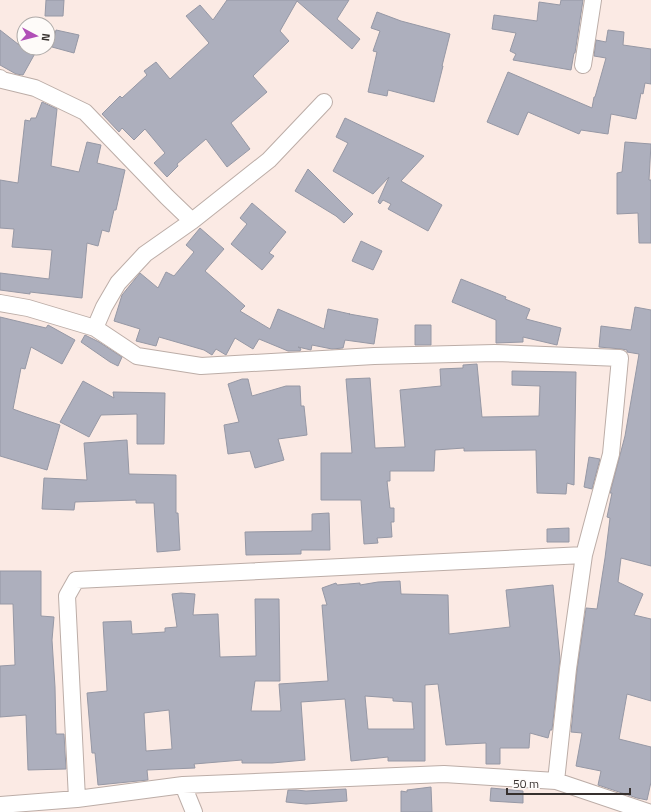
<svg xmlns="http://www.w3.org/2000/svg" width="651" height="812" font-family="'Titillium Web',sans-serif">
	<rect width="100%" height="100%" fill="#fbeae4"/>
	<path fill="#adafbd" stroke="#9698a5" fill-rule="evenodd" d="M46 0H64L63 16H45Z
		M227 0H349L337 19 360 39 352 49 297 1 280 31 289 41 253 76 267 92 231 123 250 149 227 167 206 139 177 164 178 166 167 177 154 163 165 153 145 129 134 140 122 128 119 132 102 114 120 96 122 98 147 75 144 71 156 62 170 79 209 43 186 16 200 5 213 20Z
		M561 0H583L575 53H574L571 70 513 60 516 54 510 51 516 33 492 29 494 15 537 21 539 2 560 5Z
		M377 12 401 21 450 34 442 66H443L434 102 388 90 387 96 368 92 377 52 373 51 380 31 371 28Z
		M0 30 23 48H38L23 75 16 74 0 65Z
		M56 30 79 35 74 53 52 47Z
		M608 30 624 32 623 45 651 49V84L645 83 643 94 641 93 636 119 611 114 608 134 581 130 579 134 528 112 518 135 487 122 508 72 592 108 594 97H595L606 58 594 56 596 40 606 42Z
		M42 102 57 109 51 166 79 172 87 142 101 145 97 163 125 170 116 210H114L109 232 102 230 98 246 87 243 82 298 30 292V294L0 290V273L49 279 52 250 12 247 14 229 0 228V180L18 183 25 120 30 121 31 118H36Z
		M345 118 424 156 401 181 442 205 428 231 388 209 391 204 383 200 380 204 378 202 389 177 373 194 333 171 348 143 336 137Z
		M625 142 651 144 649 180H651V243H639L638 213 617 214V173L622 172Z
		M308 169 353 214 344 223 336 216 295 191Z
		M252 203 286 232 269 253 274 256 262 270 231 244 247 224 240 218Z
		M200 228 224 249 205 271 245 306 240 311 270 329 278 309 324 329 328 309 350 314H349L378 319 374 344 345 340 343 348 332 349 312 345 311 350 298 347 301 349 300 351H288L259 339 253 349 235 338 226 355 216 349 212 355 204 350 159 337 156 346 136 341 140 329 114 321 122 295 140 273 158 288 166 272 174 276 194 252 186 245Z
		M361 241 382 251 373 270 352 261Z
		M461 279 506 297 505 299 530 309 526 319 561 328 557 345 523 337V342L496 343V320L452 302Z
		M635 307 651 310V566L621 558 618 582 643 594 634 615 651 619V701L627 694 619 739 651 747V782L647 800 637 798 598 785 601 771 576 766 582 733 571 732 577 670 586 608 597 609 605 558 610 518 607 517 612 493H610L625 436 639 354 627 352V350L621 349 599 347 601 326 631 330Z
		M0 317 46 328 48 325 75 340 62 364 31 347 25 369 21 368 13 409 24 413 60 425 47 470 0 456Z
		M415 325H431V345H415Z
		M85 335 99 342 122 357 118 366 110 362 81 342Z
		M477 364 482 417 539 416 540 386 512 385V371L576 372 574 485 567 483 566 494 537 493 536 450 464 451V448L435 450 434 471H390V481H387L390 508H394V522H391L392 537 377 538 378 543 364 544 361 500H321V453H352L346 379 370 378 375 448 405 447 400 390 441 386 440 369 463 368V365Z
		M242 379H248L252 396 286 386H300L301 406H304L307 435 278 439 284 460 255 468 250 451 228 454 224 425 239 422 228 384Z
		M83 381 114 398 113 392 165 393 164 444H137V414L101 415 89 437 60 422Z
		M127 440 129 474 176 475V513H178L180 550 157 552 154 503H136V500L75 502 74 510 42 509 44 478 87 480 84 443Z
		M589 457 600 459 592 489 584 487Z
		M329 513 330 550H301V554L246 555 245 532 312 531V514Z
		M569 528V542H547V529Z
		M0 571H41V616L54 617 52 640 55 687 56 734H64L66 769 28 770 26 715 0 717V666L15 665 13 604H0Z
		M400 581 401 594 448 595 449 634 510 627 506 590 553 585 560 659 552 730H550L548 738 530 733 529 748H500V764H486V743L446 745 438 684 425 685V761H388V757L351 761 345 699 301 702 305 760 272 763H242V760L194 764 195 768 147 770 148 780 98 785 95 753H92L87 693 107 691 103 622 131 621 132 634 165 632V628L177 627 172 594 181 593 195 594 193 615 218 614 220 657 256 656 255 599H279L280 681H255L251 711H281L279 684 328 681 322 605H327L322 588 336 583 337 585 360 583V585L378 582ZM365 696 393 698V701L412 702 414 729H368ZM169 710 172 749 146 751 144 713Z
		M431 787 432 812H401V791L407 792V790Z
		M491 788 523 791V803L490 801Z
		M346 789 347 801 306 804 286 802 288 790H296L306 791Z"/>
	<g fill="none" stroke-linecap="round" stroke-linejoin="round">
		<g stroke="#bcada7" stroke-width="18">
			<path id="minor" d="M583 65 593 0
				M0 78 2 80 35 88 85 112 167 197 192 221
				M0 303 28 308 95 328 137 356 201 366 374 356 495 353 620 358 611 454 584 555 568 669 556 781
				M95 328 104 307 118 283 145 254 192 221 269 160 324 102
				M183 785 194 812
				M77 799 67 596 76 580 584 555
				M0 805 77 799 183 785 444 774 556 781 648 812"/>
		</g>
		<use href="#minor" stroke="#fff" stroke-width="16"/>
	</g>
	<g transform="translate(36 36) rotate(97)"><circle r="19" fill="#fefbf9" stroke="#aeaaa8"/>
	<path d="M0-3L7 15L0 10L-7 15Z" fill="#b14fb7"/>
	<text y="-6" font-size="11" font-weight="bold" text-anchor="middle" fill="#36302e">N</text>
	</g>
	<path d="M507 788v6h123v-6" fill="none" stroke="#36302e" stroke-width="2"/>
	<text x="513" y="788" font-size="12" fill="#36302e" stroke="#fefbf9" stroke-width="3" paint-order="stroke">50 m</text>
</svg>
